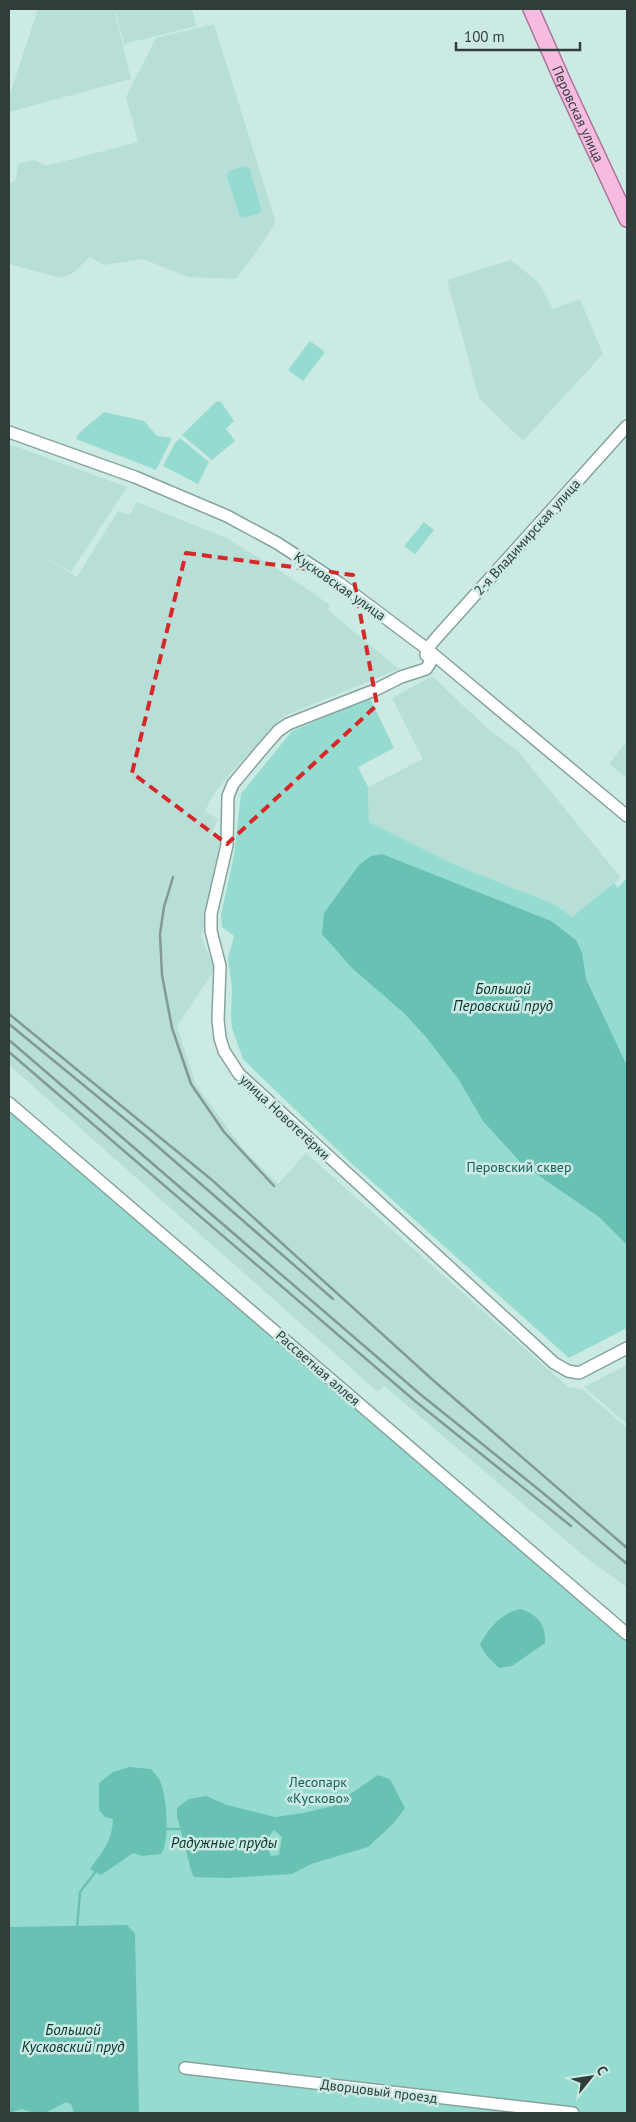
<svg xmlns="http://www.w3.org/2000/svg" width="636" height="2122" font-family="'PT Sans',sans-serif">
	<rect width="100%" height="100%" fill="#cbeae4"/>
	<path fill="#b7dfd8" d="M38 9H114L131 79 9 112V97Z
		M115 9H192L196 26 124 44Z
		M214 24 275 220V224L255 254 236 279 188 277 143 259 104 265 90 257 73 273 62 278 9 264V183L14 182 16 179 18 164 35 160 46 166 138 142 126 97 156 38Z
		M511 260 538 282 553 309 580 299 603 354 523 441 479 398 447 280Z
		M9 444 127 487 71 572 24 545 77 577 118 511 130 515 137 502 226 538 276 568 330 605 328 610 399 669 284 716 234 769 213 795 205 811 218 819 210 837 224 841 201 937 215 969 177 1026 196 1085 244 1150 278 1184 306 1153 568 1387 582 1389 627 1428V1587L590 1561 384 1386 378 1392 9 1065Z
		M432 676 488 729 518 751 621 878 572 917 556 905 453 864 369 822 368 787 423 759 392 698Z
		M627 741V778L609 764Z
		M627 1365V1424L584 1387Z"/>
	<path fill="#96dbcf" d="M246 166 250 169 261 209 260 213 244 218 240 217 227 177 229 171Z
		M310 341 325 352 303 381 288 370Z
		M217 401 221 402 234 421 226 429 235 441 212 460 182 435Z
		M104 412 144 421 157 436 172 438 156 470 76 439 79 433Z
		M180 438 209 462 198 484 163 466 175 443Z
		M424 522 434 530 415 554 404 546Z
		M370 698 394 748 358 767 368 787 369 822 453 864 556 905 572 917 614 883 618 888 627 878V1328L569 1358 350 1162 254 1070 243 1059 232 1028 231 1015 232 988 228 959 234 936 222 927 221 915 234 855 241 794 292 731Z
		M9 1109 627 1637V2113H9Z"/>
	<path fill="#68c1b3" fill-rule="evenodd" d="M382 854 551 921 576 940 582 953 586 979 627 1066V1245L599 1217 522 1164 483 1121 459 1080 426 1037 405 1014 352 968 322 934 324 913 359 865 371 856Z
		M521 1609C538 1615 546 1625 545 1643L512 1666 499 1668 487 1656 480 1645C487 1629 503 1612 521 1609Z
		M129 1767 151 1769C154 1773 158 1777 160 1781 167 1795 170 1842 161 1854L142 1856 133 1853 101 1875 90 1869C103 1851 112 1842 113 1819L105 1817 99 1810V1783L113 1772Z
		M378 1775 390 1779 405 1808 394 1823 368 1847 311 1864 292 1874 227 1878 194 1877 191 1870 177 1816V1808L189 1799 206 1796 227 1805 275 1817 303 1813 333 1806ZM274 1830 282 1837 279 1855 271 1856C267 1846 266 1838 274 1830Z
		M127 1925 135 1934 139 2113H74L71 2104 66 2102 45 2113H34L22 2109 9 2113V1927Z"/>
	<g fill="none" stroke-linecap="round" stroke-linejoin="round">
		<path stroke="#68c1b3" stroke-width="2.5" d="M163 1829H182
			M77 1929 80 1892 97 1870"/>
		<g stroke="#86a49e" stroke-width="14">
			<path id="minor" d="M9 432 135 477 227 516 277 543 339 583 427 649 627 816
				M427 649 430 663 426 669 401 677 375 690 288 724 278 731 258 754 233 784 228 796 227 845 211 914V931L220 966 218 1020 220 1038 224 1051 239 1074 554 1363 568 1371 579 1373 627 1348
				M426 655 427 649 438 636 627 426
				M9 1103 627 1634
				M185 2068 573 2113"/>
		</g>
		<g stroke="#ac7399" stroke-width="18">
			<g id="major">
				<path id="s1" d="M531 9 564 84 627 219"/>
			</g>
		</g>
		<use href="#minor" stroke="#fff" stroke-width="11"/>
		<use href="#major" stroke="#f5bce0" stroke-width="15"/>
		<path stroke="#839995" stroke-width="2.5" d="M173 877 164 907 160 934 162 975 172 1028 191 1084 224 1132 274 1186
			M9 1014 212 1180 434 1381 627 1548
			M9 1024 148 1138 333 1299
			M9 1040 420 1394 543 1493 627 1564
			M9 1052 415 1401 571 1526"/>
	</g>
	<path fill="none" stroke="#d62828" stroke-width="4" stroke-dasharray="10 6" stroke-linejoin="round" d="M186 553 353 575 377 705 227 844 132 773Z"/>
	<g text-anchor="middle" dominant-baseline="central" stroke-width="5" stroke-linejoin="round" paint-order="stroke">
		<g font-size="14" fill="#303d3b" stroke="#cbeae4">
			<text stroke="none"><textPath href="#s1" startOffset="115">Перовская улица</textPath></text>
			<text transform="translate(527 537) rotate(-48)">2-я Владимирская улица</text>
			<text transform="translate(340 586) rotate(35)">Кусковская улица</text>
			<text transform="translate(285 1117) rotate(43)">улица Новотетёрки</text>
			<text transform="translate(318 1368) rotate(41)">Рассветная аллея</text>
			<text transform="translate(379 2091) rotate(7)">Дворцовый проезд</text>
		</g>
		<g font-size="14" fill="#196259" stroke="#cbeae4">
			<text x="519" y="1167">Перовский сквер</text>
			<text x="318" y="1782">Лесопарк<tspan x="318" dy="16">«Кусково»</tspan></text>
		</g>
		<g font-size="15" font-style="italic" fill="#07332e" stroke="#cbeae4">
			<text x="503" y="988">Большой<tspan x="503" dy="17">Перовский пруд</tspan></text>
			<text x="224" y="1842">Радужные пруды</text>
			<text x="73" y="2029">Большой<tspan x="73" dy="17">Кусковский пруд</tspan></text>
		</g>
	</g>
	<rect width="636" height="2122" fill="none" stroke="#303d3b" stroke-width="20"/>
	<g transform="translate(591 2077) rotate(60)" stroke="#cbeae4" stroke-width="4" paint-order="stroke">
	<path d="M0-4L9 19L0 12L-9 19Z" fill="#303d3b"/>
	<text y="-8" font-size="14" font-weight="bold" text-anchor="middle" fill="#303d3b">С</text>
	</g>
	<path d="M456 42v8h124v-8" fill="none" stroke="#303d3b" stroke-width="2.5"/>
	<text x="464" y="42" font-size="15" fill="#303d3b" stroke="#cbeae4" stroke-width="4" paint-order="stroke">100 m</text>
</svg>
